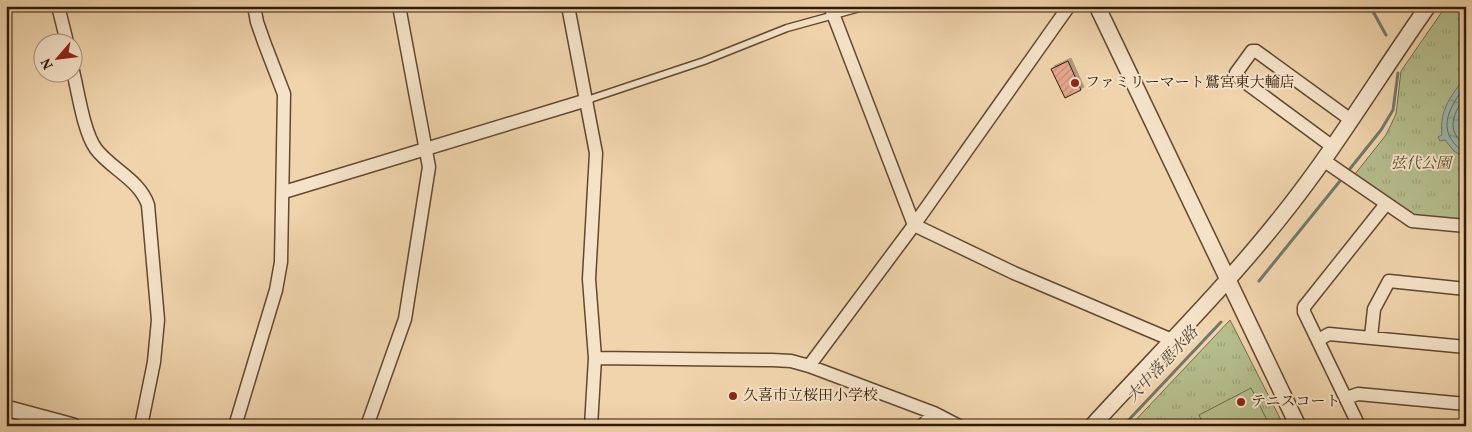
<svg xmlns="http://www.w3.org/2000/svg" width="1472" height="432" font-family="Vollkorn,'Noto Serif JP',serif">
	<defs>
		<pattern id="park-tufts" width="24" height="20" patternUnits="userSpaceOnUse" patternTransform="scale(1.25)"><rect width="24" height="20" fill="#b5be8d"/><path d="M3 7l-1-3M5 7V3M7 7l1-3M15 17l-1-3M17 17v-4M19 17l1-3" fill="none" stroke="#9ca378"/></pattern>
		<pattern id="water-ripples" width="26" height="14" patternUnits="userSpaceOnUse" patternTransform="scale(1.25)"><rect width="26" height="14" fill="#9ab8ac"/><path d="M2 4q2-2 4 0t4 0M15 11q2-2 4 0t4 0" fill="none" stroke="#7e958a"/></pattern>
		<pattern id="building-hatch" width="6" height="6" patternUnits="userSpaceOnUse" patternTransform="scale(1.25)"><rect width="6" height="6" fill="#e6a88f"/><path d="M-1 1l2-2M0 6l6-6M5 7l2-2" fill="none" stroke="#c6907a"/></pattern>
		<filter id="shadow"><feDropShadow dx="3" dy="-3" stdDeviation="0" flood-color="#0004"/></filter>
	</defs>
	<rect width="100%" height="100%" fill="#f0d4ac"/>
	<filter id="stains"><feTurbulence type="fractalNoise" baseFrequency=".004" numOctaves="4"/><feColorMatrix values="0 0 0 0 .2 0 0 0 0 .09 0 0 0 0 .02 0 0 0 .5 -.17"/></filter>
	<radialGradient id="worn" r=".72"><stop offset=".6" stop-color="#630" stop-opacity="0"/><stop offset="1" stop-color="#630" stop-opacity=".3"/></radialGradient>
	<path fill="url(#park-tufts)" stroke="#726c49" d="M1446 6H1466V222L1414 216 1355 174 1386 135 1396 114 1401 71Z
		M1230 320 1284 426H1130Z"/>
	<path fill="#b5be8d" stroke="#726c49" d="M1251 388 1270 426H1204L1199 415Z"/>
	<path fill="url(#water-ripples)" stroke="#707969" d="M1466 75V159L1454 151 1445 140 1440 141 1438 137 1442 135C1439 108 1452 96 1466 75Z"/>
	<g fill="none" stroke-linecap="round" stroke-linejoin="round">
		<path stroke="#656a58" stroke-width="1" d="M1466 84C1448 111 1434 131 1466 154
			M1466 95C1454 113 1444 130 1466 146"/>
		<path stroke="#707969" stroke-width="3" d="M1370 6 1386 35
			M1349 170 1381 130 1393 110 1398 73
			M1259 281 1340 181
			M1123 426 1221 322"/>
	</g>
	<path fill="url(#building-hatch)" stroke="#301b05" filter="url(#shadow)" d="M1068 61 1081 90 1065 98 1051 69Z"/>
	<g fill="none" stroke-linecap="round" stroke-linejoin="round">
		<g stroke="#60492f" stroke-width="9">
			<path id="service" d="M587 100 704 61 787 28 867 6"/>
		</g>
		<g stroke="#60492f" stroke-width="15">
			<path id="minor" d="M58 6 67 42
				M568 6 596 153 589 279 595 358 591 426
				M830 6 914 225 1014 273 1172 340
				M72 67C78 90 83 131 96 149 111 169 140 180 148 205L158 320 154 362 141 426
				M1333 147 1238 77 1236 73 1252 51H1256L1351 120
				M1323 160 1412 221 1466 226
				M284 192 587 100
				M1371 337 1374 309 1389 281 1466 289
				M1318 340 1329 334 1466 347
				M595 358 772 360 791 361 809 366 934 413 959 426
				M809 366 914 225 1069 6
				M1346 398 1358 394 1466 404
				M235 426 276 290 281 262 284 94 264 42 257 22 254 6
				M367 426 405 319 429 167 399 6
				M922 426 934 413
				M1359 426 1304 312V307L1386 204"/>
		</g>
		<g stroke="#60492f" stroke-width="18">
			<path id="tertiary" d="M1097 6 1298 426
				M6 408 73 426
				M1092 426C1155 357 1222 291 1280 218 1334 151 1378 77 1428 6"/>
		</g>
		<use href="#service" stroke="#f5e3c9" stroke-width="6"/>
		<use href="#minor" stroke="#f5e3c9" stroke-width="12"/>
		<use href="#tertiary" stroke="#f5e3c9" stroke-width="15"/>
	</g>
	<g fill="#8f2418" stroke="#f5e3c9" stroke-width="2">
		<circle cx="1075" cy="83" r="5"/>
		<circle cx="733" cy="396" r="5"/>
		<circle cx="1241" cy="402" r="5"/>
	</g>
	<g text-anchor="middle" dominant-baseline="central" stroke-width="4" stroke-linejoin="round" paint-order="stroke">
		<g font-size="15" fill="#301b05" stroke="#f5e3c9" text-anchor="start">
			<text x="1085" y="83">ファミリーマート鷲宮東大輪店</text>
			<text x="743" y="396">久喜市立桜田小学校</text>
			<text x="1251" y="402">テニスコート</text>
		</g>
		<g font-size="15" font-style="italic" fill="#584c2e" stroke="#f5e3c9">
			<text x="1421" y="164">弦代公園</text>
		</g>
		<g font-size="16" font-style="italic" fill="#504a37" stroke="#f5e3c9">
			<text transform="translate(1163 365) rotate(-47)">大中落悪水路</text>
		</g>
	</g>
	<rect width="1472" height="432" fill="none" stroke="#f0d4ac" stroke-width="25"/>
	<rect x="8" y="8" width="1457" height="417" fill="none" stroke="#301b05" stroke-width="2.5"/>
	<rect x="12" y="12" width="1447" height="407" fill="none" stroke="#301b05"/>
	<g transform="translate(58 58) rotate(242)"><circle r="24" fill="#f5e3c9" stroke="#a6937b"/>
	<path d="M0-4L9 19L0 12L-9 19Z" fill="#8f2418"/>
	<text y="-8" font-size="14" font-weight="bold" text-anchor="middle" fill="#301b05">N</text>
	</g>
	<rect width="100%" height="100%" filter="url(#stains)"/>
	<rect width="100%" height="100%" fill="url(#worn)"/>
</svg>
